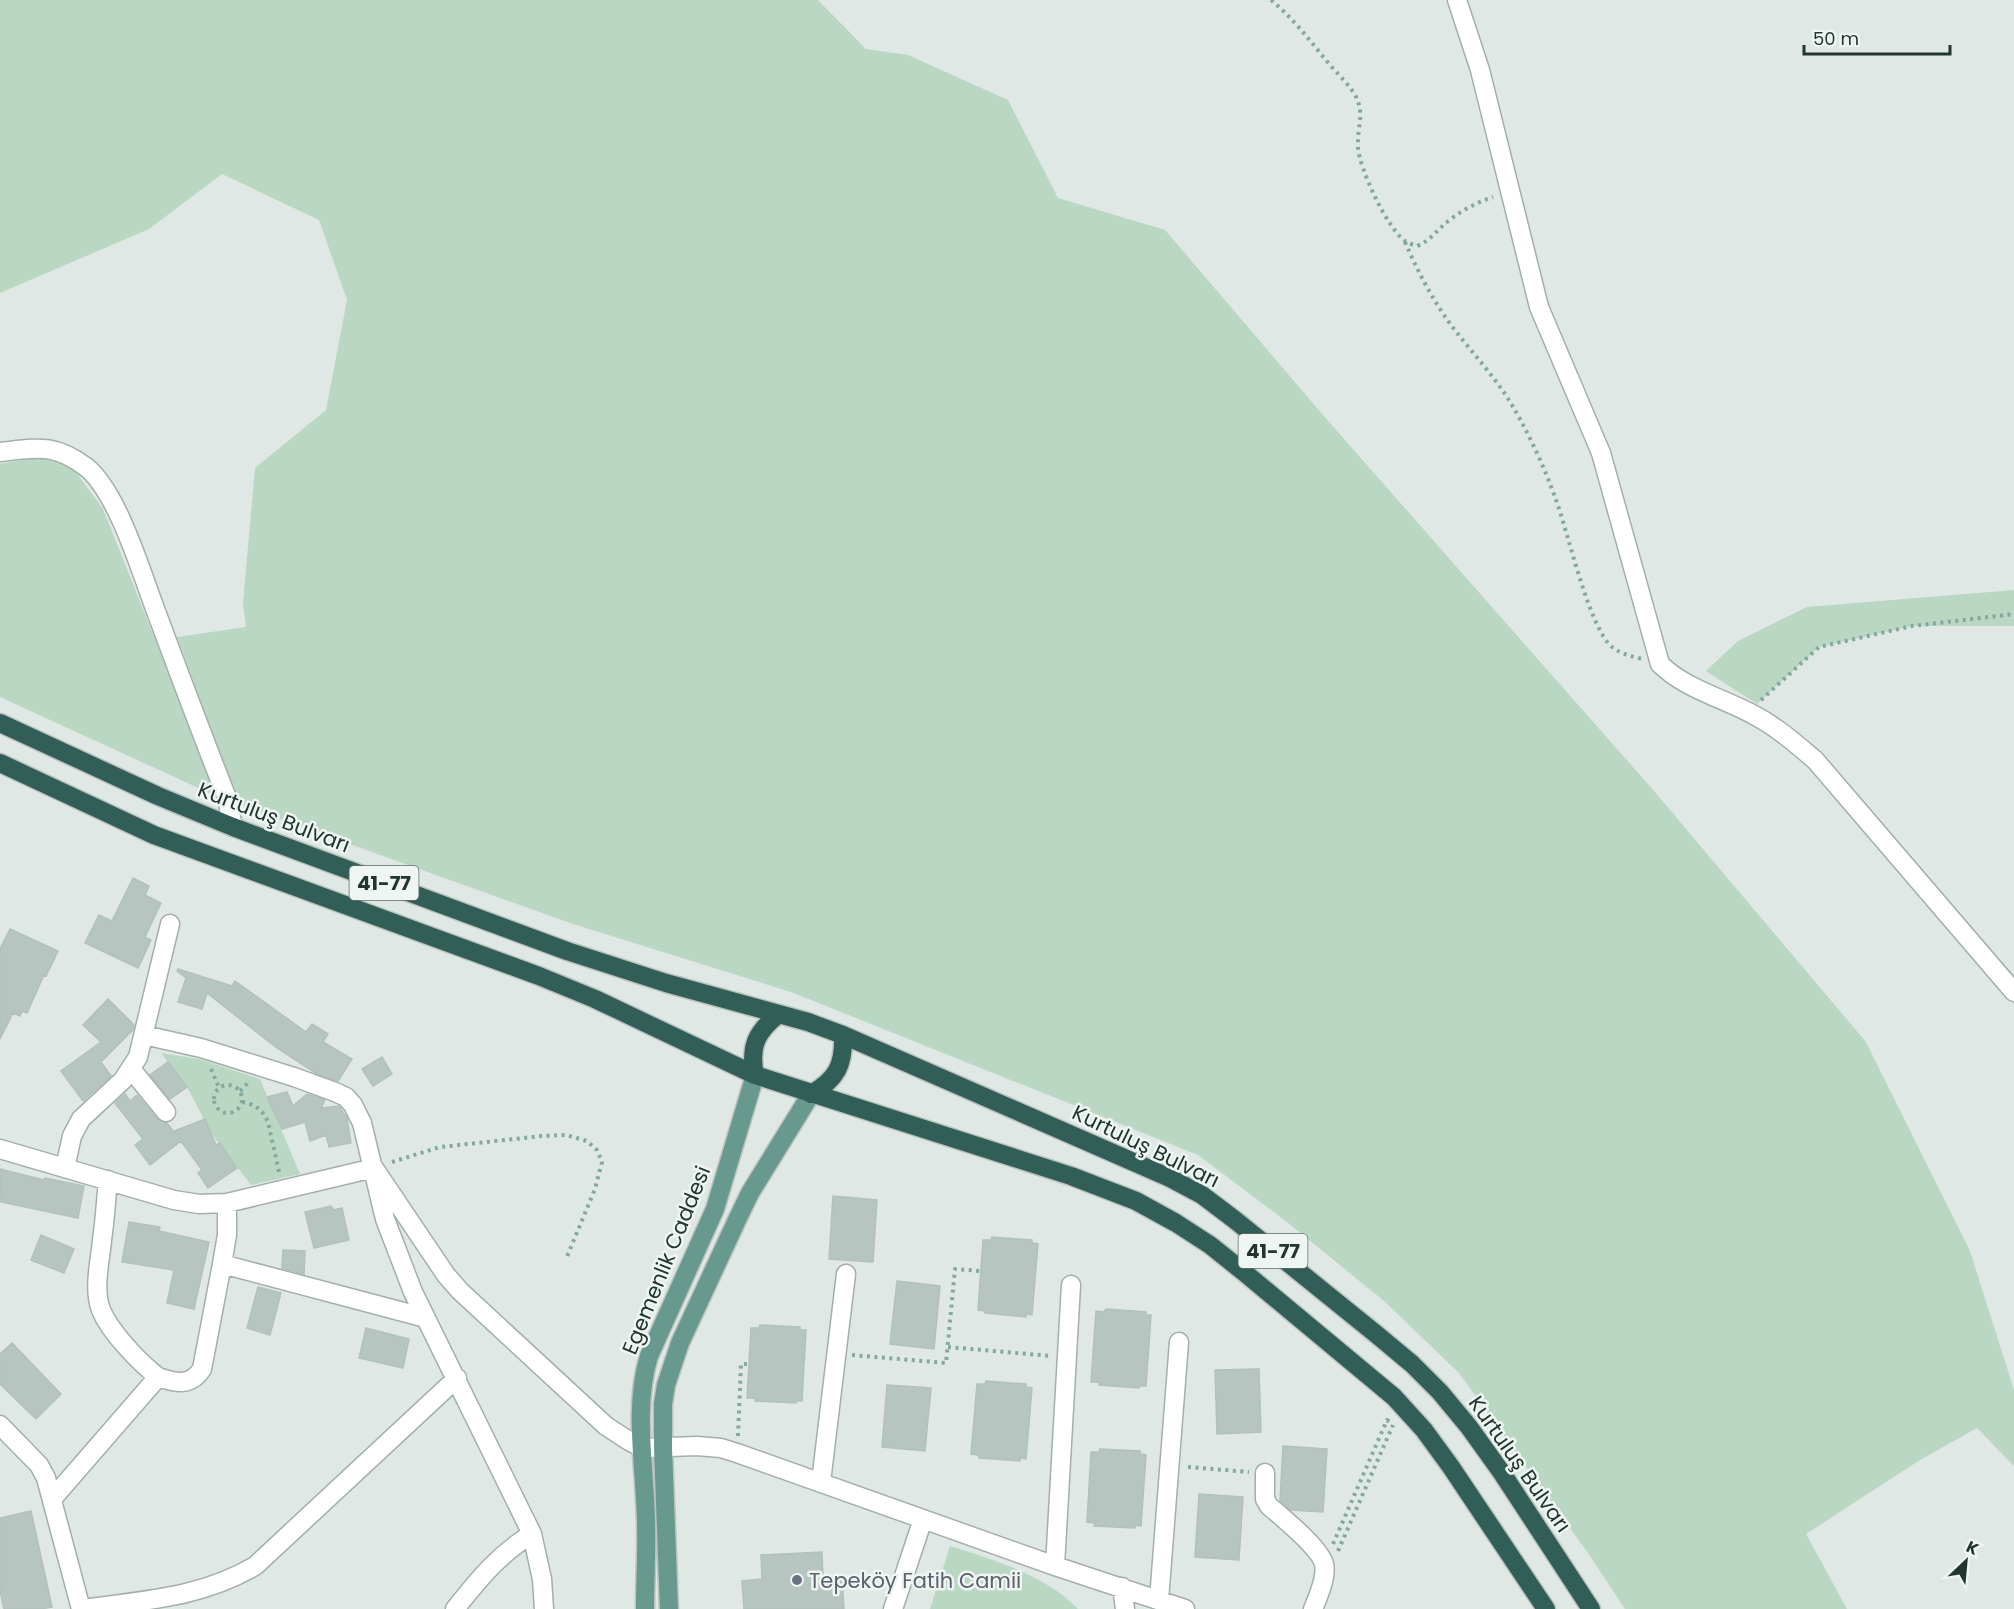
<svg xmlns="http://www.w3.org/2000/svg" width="2014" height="1609" font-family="Poppins,sans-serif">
	<rect width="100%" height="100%" fill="#dfe8e4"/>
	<path fill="#bad7c3" d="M0 0H818L866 49 908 55 1008 100 1058 198 1165 230 1329 422 1654 791 1866 1042 1970 1251 2014 1390V1466L1977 1428 1920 1460 1806 1534 1847 1609H1625L1588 1553 1459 1373 1384 1301 1287 1222 1198 1155 791 992 573 924 238 804 177 637 246 627 243 603 255 468 326 410 347 300 319 220 222 174 149 229 0 293Z
		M43 456 73 468 103 509 218 797 0 697V464Z
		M2014 590V626H1912L1819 647 1757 704 1706 671 1738 641 1807 607Z
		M161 1053 199 1059 260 1079 300 1174 251 1185 211 1133 187 1087Z
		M950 1546C994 1560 1046 1575 1078 1609H930Z"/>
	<path fill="#b7c5c0" stroke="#b2c1bb" stroke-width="1.5" d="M133 878 149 886 145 895 161 903 145 937 151 940 138 968 85 943 99 915 112 921Z
		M10 929 58 951 46 976 44 975 27 1013 22 1011 20 1016 13 1013 0 1039V949Z
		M178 969 232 986 235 981 306 1032 312 1024 328 1034 323 1042 352 1059 338 1081 317 1074 277 1048 207 993 202 1009 178 1002 186 978 177 971Z
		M108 999 134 1025 133 1030 101 1062 111 1076 83 1101 61 1071 101 1042 83 1025Z
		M382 1057 392 1074 373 1086 362 1069Z
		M168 1062 187 1087 170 1099 150 1075Z
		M287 1092 293 1106 307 1094 325 1100 321 1108 339 1106 347 1118 351 1143 329 1147 326 1135 310 1141 305 1122 282 1129 267 1097Z
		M125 1094 130 1101 137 1095 157 1119 167 1123 179 1138 174 1131 205 1119 216 1145 220 1143 237 1168 208 1188 198 1173 202 1170 181 1141 150 1165 135 1145 143 1139 115 1103Z
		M0 1169 44 1180 45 1178 84 1186 78 1218 1 1202Z
		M833 1196 877 1200 873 1262 829 1259Z
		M331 1206 334 1210 342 1208 349 1240 314 1248 305 1212Z
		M129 1222 160 1227 159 1231 209 1242 194 1309 167 1303 174 1270 122 1262Z
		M41 1235 74 1249 64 1273 31 1260Z
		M992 1237 1032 1240V1243L1038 1244 1032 1315 1026 1314V1317L985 1313V1311L978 1310 983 1240H991Z
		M283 1250 305 1251 304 1274 282 1268Z
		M897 1281 940 1286 934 1349 890 1344Z
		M258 1287 281 1293 270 1335 247 1328Z
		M1106 1309 1146 1312V1315H1151L1146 1386H1139V1388L1099 1385V1382H1091L1096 1311 1104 1312Z
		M760 1325 800 1327V1330H806L802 1401H796V1403L755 1401V1398H747L751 1328H759Z
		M366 1328 409 1339 403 1368 359 1358Z
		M12 1343 61 1394 36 1419 0 1384V1354Z
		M1259 1369 1261 1432 1217 1434 1215 1370Z
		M986 1381 1026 1384V1387L1032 1388 1026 1459 1020 1458V1461L979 1458V1455L971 1454 977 1384H985Z
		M887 1385 931 1388 925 1451 882 1447Z
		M1283 1446 1327 1449 1323 1512 1291 1510 1280 1500Z
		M1100 1449 1140 1451V1454L1146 1455 1141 1526 1135 1525V1528L1094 1526 1095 1523 1087 1522 1091 1452H1099Z
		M1199 1494 1243 1497 1239 1560 1195 1557Z
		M31 1511 52 1607 41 1609H4L0 1590V1518Z
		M822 1552 823 1578 842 1577 844 1609H744L742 1581 762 1579 761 1555Z"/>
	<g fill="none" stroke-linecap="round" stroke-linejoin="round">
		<g stroke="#a3afab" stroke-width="21">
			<path id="minor" d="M1457 0 1480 70 1539 307 1601 453 1660 664C1685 689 1723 698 1754 715 1777 727 1796 744 1815 760L2014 992
				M0 452C37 448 54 443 86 467 118 492 142 575 157 614 180 676 203 737 227 798L233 827
				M144 1035 201 1048 294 1077 335 1092 346 1097 353 1105 362 1123 385 1219 413 1292 532 1534 542 1579 544 1609
				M131 1069 166 1112
				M0 1149 174 1200 199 1204 227 1203 374 1168 446 1275 460 1291 606 1426 629 1441 643 1448 697 1446 721 1448 737 1453 1055 1566 1185 1609
				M65 1168 72 1136 81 1119 123 1080 138 1057 170 924
				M222 1264 426 1318
				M158 1377C176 1383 190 1387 202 1369L222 1264 227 1235V1203
				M0 1425 39 1465 46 1478 81 1609
				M1265 1473V1499L1269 1506C1282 1517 1320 1548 1324 1564 1327 1577 1318 1597 1313 1609
				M821 1482 846 1274
				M53 1498 158 1377C139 1362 110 1332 101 1310 93 1289 100 1262 102 1240 105 1220 106 1200 108 1180
				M1055 1566 1071 1285
				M1122 1587 1125 1609
				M1159 1600 1179 1342
				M83 1609C145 1600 200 1598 255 1566L457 1378
				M455 1609C478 1580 500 1553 532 1534
				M893 1609 923 1519"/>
		</g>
		<g stroke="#bdc3c1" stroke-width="21">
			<path id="major" d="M645 1609C645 1580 647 1550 646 1521 645 1468 633 1407 649 1356L715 1209 755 1075
				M669 1609 663 1448V1404L666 1385 680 1343 737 1220 750 1193 811 1094"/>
		</g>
		<g stroke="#bdc3c1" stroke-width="21">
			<path id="highway" d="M0 723 158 796 233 827 567 951 666 983 808 1022 843 1035 1170 1178 1202 1195 1235 1220 1376 1334 1412 1364 1440 1392 1469 1427 1502 1473 1591 1609
				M0 763 154 835 539 976 595 999 755 1075 1071 1176 1136 1201 1176 1223 1210 1245 1245 1273 1394 1397 1424 1430 1451 1467 1546 1609
				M755 1075C749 1046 757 1031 779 1014
				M811 1094C837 1079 844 1065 843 1035"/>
		</g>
		<path stroke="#83a89e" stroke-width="4" stroke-dasharray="3 4.5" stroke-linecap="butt" d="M1271 0C1294 19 1311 42 1330 65 1338 74 1347 83 1354 93 1366 114 1357 125 1358 147 1359 168 1387 228 1405 241 1408 243 1413 245 1417 246 1432 240 1438 228 1451 219 1464 209 1478 202 1493 197
			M1405 242C1418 272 1434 303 1454 329 1472 352 1491 373 1507 397 1525 425 1545 468 1556 500 1568 532 1589 628 1612 647 1621 654 1631 656 1642 659
			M1761 700 1819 647 1912 626 2014 614
			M211 1069 219 1088
			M214 1099a14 14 0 1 1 28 0a14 14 0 1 1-28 0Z
			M240 1091 250 1081
			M242 1102C256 1105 262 1109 268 1122L279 1172
			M392 1162 440 1147 542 1136 566 1135 587 1141 597 1150 602 1162 595 1189 566 1259
			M948 1347 1051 1356
			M852 1355 946 1363 955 1269 980 1271
			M738 1436 741 1364H749
			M1188 1467 1249 1472
			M1333 1544 1387 1420 1390 1422
			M1338 1551 1393 1425"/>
		<use href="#minor" stroke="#fff" stroke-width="18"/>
		<use href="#major" stroke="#68998e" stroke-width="18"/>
		<use href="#highway" stroke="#315f57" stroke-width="18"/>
	</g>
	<circle fill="#6b7280" stroke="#eff5f2" stroke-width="2" cx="797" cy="1580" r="6"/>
	<g text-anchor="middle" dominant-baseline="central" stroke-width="5" stroke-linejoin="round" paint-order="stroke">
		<g fill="#eff5f2" stroke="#606f6b" stroke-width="1.5">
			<rect x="349.5" y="866" width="69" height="34" rx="4.5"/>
			<rect x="1238.5" y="1234" width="69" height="34" rx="4.5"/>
		</g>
		<g font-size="20" font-weight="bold" fill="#223631">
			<text x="384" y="883">41-77</text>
			<text x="1273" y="1251">41-77</text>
		</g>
		<g font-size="21" fill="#223631" stroke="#eff5f2">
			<text transform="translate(274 817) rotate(21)">Kurtuluş Bulvarı</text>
			<text transform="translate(1146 1146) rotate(26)">Kurtuluş Bulvarı</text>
			<text transform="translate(666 1260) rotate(-68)">Egemenlik Caddesi</text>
			<text transform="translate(1520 1464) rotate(55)">Kurtuluş Bulvarı</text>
		</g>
		<g font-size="21" fill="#5b616d" stroke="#eff5f2" text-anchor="start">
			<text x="809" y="1580">Tepeköy Fatih Camii</text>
		</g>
	</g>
	<g transform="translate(1966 1561) rotate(26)" stroke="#eff5f2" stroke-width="4.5" paint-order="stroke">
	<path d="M0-4.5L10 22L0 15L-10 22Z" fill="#223631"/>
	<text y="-9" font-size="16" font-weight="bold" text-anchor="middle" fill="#223631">K</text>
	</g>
	<path d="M1804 45v9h146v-9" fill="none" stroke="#223631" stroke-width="3"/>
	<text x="1813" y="45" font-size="18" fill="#223631" stroke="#eff5f2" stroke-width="4.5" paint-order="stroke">50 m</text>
</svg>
